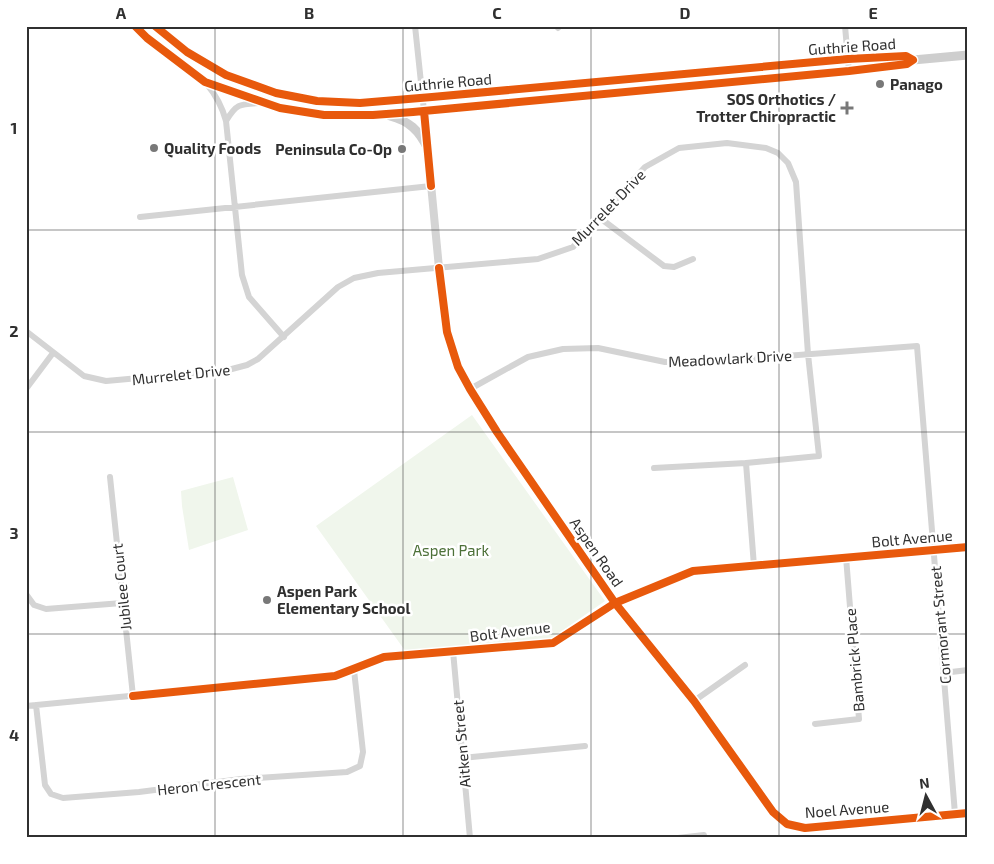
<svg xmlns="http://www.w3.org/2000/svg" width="994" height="864" font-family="'Exo 2',sans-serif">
	<rect width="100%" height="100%" fill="#fff"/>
	<path fill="#f0f6ec" d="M472 415 605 601 549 640 406 652 316 526Z
		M233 477 248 530 189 550 182 506 181 491Z"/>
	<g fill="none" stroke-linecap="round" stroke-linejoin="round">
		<path stroke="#d4d4d4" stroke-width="6" d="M415 26 424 111
			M607 26H617
			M845 26 849 71
			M558 28 560 26
			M206 83C216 95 222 106 226 121L242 275 249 297 284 337
			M226 121C236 104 239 104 259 103
			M140 217 431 186
			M600 218 664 266 674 267 693 259
			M26 331 84 376 106 381 228 370 247 365 258 359 338 287 354 278 378 273 538 259 573 247 645 167 679 148 727 143 766 148 778 153 788 163 796 182 808 354 819 456 746 463 754 566
			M26 389 53 353
			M470 389 528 357 563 349 598 348 665 362 718 361 917 346 955 814
			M654 468 746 463
			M110 477 133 696
			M26 594 34 605 46 609 122 603
			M453 651 470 838
			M943 673 968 670
			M694 701 745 665
			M36 705 45 785 51 794 63 798 139 792 241 779 347 772 360 766 363 752 354 670
			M26 706 335 676 384 657 553 643 615 603 693 571 968 547
			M815 724 859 719 846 557
			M462 758 585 746
			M678 838 704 835"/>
		<path stroke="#d4d4d4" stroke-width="8" d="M424 111 439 268 447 332 458 367 497 432 615 603 694 701 773 812 787 824 805 828 968 813"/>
		<path stroke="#cecece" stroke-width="9" d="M135 26 147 38 205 82 280 108 324 115H373L434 110 849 71 907 64 913 60 968 55
			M155 26 187 52 226 75 276 93 317 101 360 103 432 97 848 59 906 56 913 60
			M390 116C409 121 419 130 428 149"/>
		<g stroke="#fff" stroke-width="11">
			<path id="cycleway" d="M135 26 147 38 205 82 280 108 324 115H373L413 112 849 71 907 64 913 60 906 56 848 59 432 97 360 103 317 101 276 93 226 75 187 52 155 26
				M424 111 431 186
				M439 268 447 332 458 367 470 389 497 432 615 603 694 701 773 812 787 824 805 828 968 813
				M133 696 335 676 384 657 553 643 615 603 693 571 968 547"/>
		</g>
		<use href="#cycleway" stroke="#e8590c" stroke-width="8"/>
	</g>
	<path fill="none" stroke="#303030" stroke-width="1" stroke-opacity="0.55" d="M215 26V838M403 26V838M591 26V838M779 26V838M26 230H968M26 432H968M26 634H968"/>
	<g fill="#787878" stroke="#fff" stroke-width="2">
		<circle cx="880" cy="84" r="5"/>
		<path d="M844.5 100.5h5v5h5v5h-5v5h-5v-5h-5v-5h5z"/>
		<circle cx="154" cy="148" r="5"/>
		<circle cx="402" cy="149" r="5"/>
		<circle cx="267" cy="600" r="5"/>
	</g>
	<g text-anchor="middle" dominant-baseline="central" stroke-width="5" stroke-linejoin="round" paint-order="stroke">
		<g font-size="15" fill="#303030" stroke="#fff">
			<text transform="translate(852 46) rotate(-4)">Guthrie Road</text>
			<text transform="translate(448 82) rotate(-5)">Guthrie Road</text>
			<text transform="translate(608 207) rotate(-46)">Murrelet Drive</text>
			<text transform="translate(730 358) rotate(-3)">Meadowlark Drive</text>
			<text transform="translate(181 374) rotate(-6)">Murrelet Drive</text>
			<text transform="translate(912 538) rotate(-5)">Bolt Avenue</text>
			<text transform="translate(597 552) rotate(55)">Aspen Road</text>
			<text transform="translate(121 587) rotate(-96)">Jubilee Court</text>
			<text transform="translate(940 625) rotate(-95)">Cormorant Street</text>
			<text transform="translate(510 631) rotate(-7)">Bolt Avenue</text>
			<text transform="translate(854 660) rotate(-95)">Bambrick Place</text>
			<text transform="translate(461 744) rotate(-95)">Aitken Street</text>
			<text transform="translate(209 784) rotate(-6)">Heron Crescent</text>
			<text transform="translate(847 809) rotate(-4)">Noel Avenue</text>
		</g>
		<g font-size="15" font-weight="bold" fill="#303030" stroke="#fff" text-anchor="start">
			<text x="890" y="84">Panago</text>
			<text x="836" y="99" text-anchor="end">SOS Orthotics /<tspan x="836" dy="17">Trotter Chiropractic</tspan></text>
			<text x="164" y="148">Quality Foods</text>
			<text x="392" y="149" text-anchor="end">Peninsula Co-Op</text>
			<text x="277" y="591">Aspen Park<tspan x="277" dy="17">Elementary School</tspan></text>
		</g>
		<g font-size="15" fill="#4c7038" stroke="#fff">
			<text x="451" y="550">Aspen Park</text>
		</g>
	</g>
	<rect width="994" height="864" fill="none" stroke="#ffffff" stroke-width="55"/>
	<g transform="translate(926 796) rotate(353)" stroke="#ffffff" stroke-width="4" paint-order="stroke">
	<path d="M0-4L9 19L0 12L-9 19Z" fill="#303030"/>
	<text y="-8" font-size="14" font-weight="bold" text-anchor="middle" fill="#303030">N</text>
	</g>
	<rect x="28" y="28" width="938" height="808" fill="none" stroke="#303030" stroke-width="2"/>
	<g font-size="16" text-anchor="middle" font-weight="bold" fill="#303030">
		<text x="121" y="19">A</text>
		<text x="309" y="19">B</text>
		<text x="497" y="19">C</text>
		<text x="685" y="19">D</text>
		<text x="873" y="19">E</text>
		<text x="14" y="134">1</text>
		<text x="14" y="337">2</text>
		<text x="14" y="539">3</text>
		<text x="14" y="741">4</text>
	</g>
</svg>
